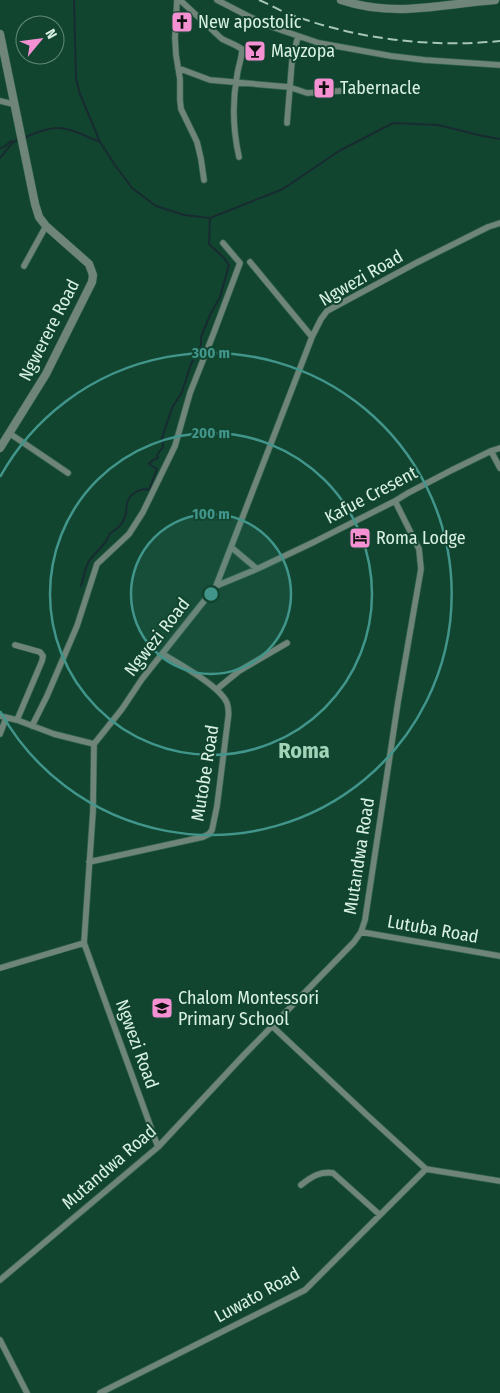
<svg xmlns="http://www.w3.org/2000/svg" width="500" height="1393" font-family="'Fira Sans Condensed',sans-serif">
	<rect width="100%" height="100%" fill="#11452f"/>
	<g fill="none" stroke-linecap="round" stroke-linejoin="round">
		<path stroke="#182b31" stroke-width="2" d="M74 0 76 79 80 94 100 142 115 165 132 188 156 206 184 215 210 218 283 189 339 151 393 123 438 125 483 136 500 139
			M24 138C59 121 67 128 100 142
			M0 148 4 147 11 141 13 142
			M0 158 13 142 20 139
			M81 586C83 579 85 569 88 563 94 552 107 545 110 533 117 529 121 526 124 519 127 514 126 508 127 503 130 494 140 487 149 490L157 469 149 464 153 460 158 458 157 455 163 447 162 438 172 408 182 392 191 364 201 345V337L210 315 220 297 229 265 224 258 209 244 210 218"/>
		<g stroke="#35644f" stroke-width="7">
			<path id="minor" d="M177 0 175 38 176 55 180 79V100L181 109 197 142 201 159 204 180
				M180 0 222 39 235 45 242 49C242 58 238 67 237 76 232 103 233 130 239 157
				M217 0 250 17 275 28 319 43 391 56 425 60 500 65
				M178 68 210 80 289 87 307 93 340 91
				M0 101 13 104
				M287 123 292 61 298 36
				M250 262 312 337
				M24 266 46 226
				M9 433 68 473
				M491 451 500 468
				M231 547 257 569
				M216 586 257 569 314 542 395 501 408 493 452 470 491 451 500 448
				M15 645 40 652 43 656 42 661 17 720
				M217 689 239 671 287 643
				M0 716 17 720 54 734 94 744
				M32 726 47 696 77 626 97 564 129 534 143 512 175 446 190 393 213 335 240 263 223 243
				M0 734 6 718
				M89 862 203 837 209 834 212 830 217 806 228 719C229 713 229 709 227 703 220 686 179 664 163 654
				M361 932 500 956
				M0 968 84 943
				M272 1026 368 1116 426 1169 500 1181
				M158 1147 84 943 93 811 94 744 122 709 142 679 216 586 312 337 321 319 327 311 416 263 488 227 500 223
				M301 1185C311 1177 320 1171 333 1173L380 1215
				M0 1280 158 1147 242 1057 354 942 361 932 365 920 398 702 421 569 419 549 395 501
				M0 1340 27 1393
				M100 1393 305 1290 426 1169"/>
		</g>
		<g stroke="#35644f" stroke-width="9">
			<path id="tertiary" d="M341 0C395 18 441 4 495 0
				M0 34 35 204 39 217 46 226 89 264 93 275 92 282 46 374 0 448"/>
		</g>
		<use href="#minor" stroke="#708579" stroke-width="5.5"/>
		<use href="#tertiary" stroke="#708579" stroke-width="8"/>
		<path stroke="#a5c5b5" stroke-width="2" stroke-dasharray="10 5" stroke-linecap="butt" d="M259 0C269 4 278 10 287 13 354 39 429 48 500 41"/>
	</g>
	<circle cx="211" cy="594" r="80" fill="#41958b" fill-opacity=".12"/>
	<g fill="none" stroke="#41958b" stroke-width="2.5">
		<circle cx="211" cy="594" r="80"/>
		<circle cx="211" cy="594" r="161"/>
		<path d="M0 477A241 241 0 1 1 0 711"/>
	</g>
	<defs>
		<g id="church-square" transform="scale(1.125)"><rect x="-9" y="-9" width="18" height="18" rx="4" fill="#f491d3" stroke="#11452f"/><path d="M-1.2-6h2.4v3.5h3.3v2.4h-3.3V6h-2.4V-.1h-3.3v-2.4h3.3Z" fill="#111"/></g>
		<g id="bar-square" transform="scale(1.125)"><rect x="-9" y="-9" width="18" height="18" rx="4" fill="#f491d3" stroke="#11452f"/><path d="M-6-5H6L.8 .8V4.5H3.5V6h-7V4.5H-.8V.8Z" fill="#111"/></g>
		<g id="hotel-square" transform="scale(1.125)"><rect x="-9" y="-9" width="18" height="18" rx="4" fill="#f491d3" stroke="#11452f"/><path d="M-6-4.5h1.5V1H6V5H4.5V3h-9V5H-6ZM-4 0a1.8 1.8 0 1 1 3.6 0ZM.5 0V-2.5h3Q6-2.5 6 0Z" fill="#111"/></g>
		<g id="school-square" transform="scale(1.125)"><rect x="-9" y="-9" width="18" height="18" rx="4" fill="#f491d3" stroke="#11452f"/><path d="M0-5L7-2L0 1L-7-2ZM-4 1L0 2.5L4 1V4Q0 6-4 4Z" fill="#111"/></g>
	</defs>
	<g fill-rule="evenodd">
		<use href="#church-square" x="182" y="22"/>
		<use href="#bar-square" x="255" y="51"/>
		<use href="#church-square" x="324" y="88"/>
		<use href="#hotel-square" x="360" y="538"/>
		<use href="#school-square" x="162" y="1008"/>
	</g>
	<g text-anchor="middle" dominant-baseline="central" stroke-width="4" stroke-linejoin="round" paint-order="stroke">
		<g font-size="18" fill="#d8f1e3" stroke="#11452f" text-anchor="start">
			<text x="198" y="22">New apostolic</text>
			<text x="271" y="51">Mayzopa</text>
			<text x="340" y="88">Tabernacle</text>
			<text x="376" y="538">Roma Lodge</text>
			<text x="178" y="998">Chalom Montessori<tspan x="178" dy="21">Primary School</tspan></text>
		</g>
		<g font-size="18" fill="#d8f1e3" stroke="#11452f">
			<text transform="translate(361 278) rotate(-30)">Ngwezi Road</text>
			<text transform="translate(49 330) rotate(-63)">Ngwerere Road</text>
			<text transform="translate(371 495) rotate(-28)">Kafue Cresent</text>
			<text transform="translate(157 637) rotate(-52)">Ngwezi Road</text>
			<text transform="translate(205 773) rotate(-81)">Mutobe Road</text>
			<text transform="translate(359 856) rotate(-81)">Mutandwa Road</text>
			<text transform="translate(433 929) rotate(10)">Lutuba Road</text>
			<text transform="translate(137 1044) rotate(70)">Ngwezi Road</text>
			<text transform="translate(109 1167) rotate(-41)">Mutandwa Road</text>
			<text transform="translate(257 1295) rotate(-29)">Luwato Road</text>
		</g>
		<g font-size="22" font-weight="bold" fill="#a0d3b7" stroke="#11452f">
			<text x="304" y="750">Roma</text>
		</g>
	</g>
	<circle cx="211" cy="594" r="8" fill="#41958b" stroke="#11452f" stroke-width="2.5"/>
	<g font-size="15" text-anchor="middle" font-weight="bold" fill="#41958b" stroke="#11452f" stroke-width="4" stroke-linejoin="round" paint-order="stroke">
		<text x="211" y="358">300 m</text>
		<text x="211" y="438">200 m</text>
		<text x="211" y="519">100 m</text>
	</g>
	<g transform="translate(40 40) rotate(61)"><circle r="24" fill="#11452f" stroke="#618a77"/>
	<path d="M0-4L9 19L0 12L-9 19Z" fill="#f491d3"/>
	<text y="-8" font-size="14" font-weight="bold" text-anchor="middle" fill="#d8f1e3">N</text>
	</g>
</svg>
